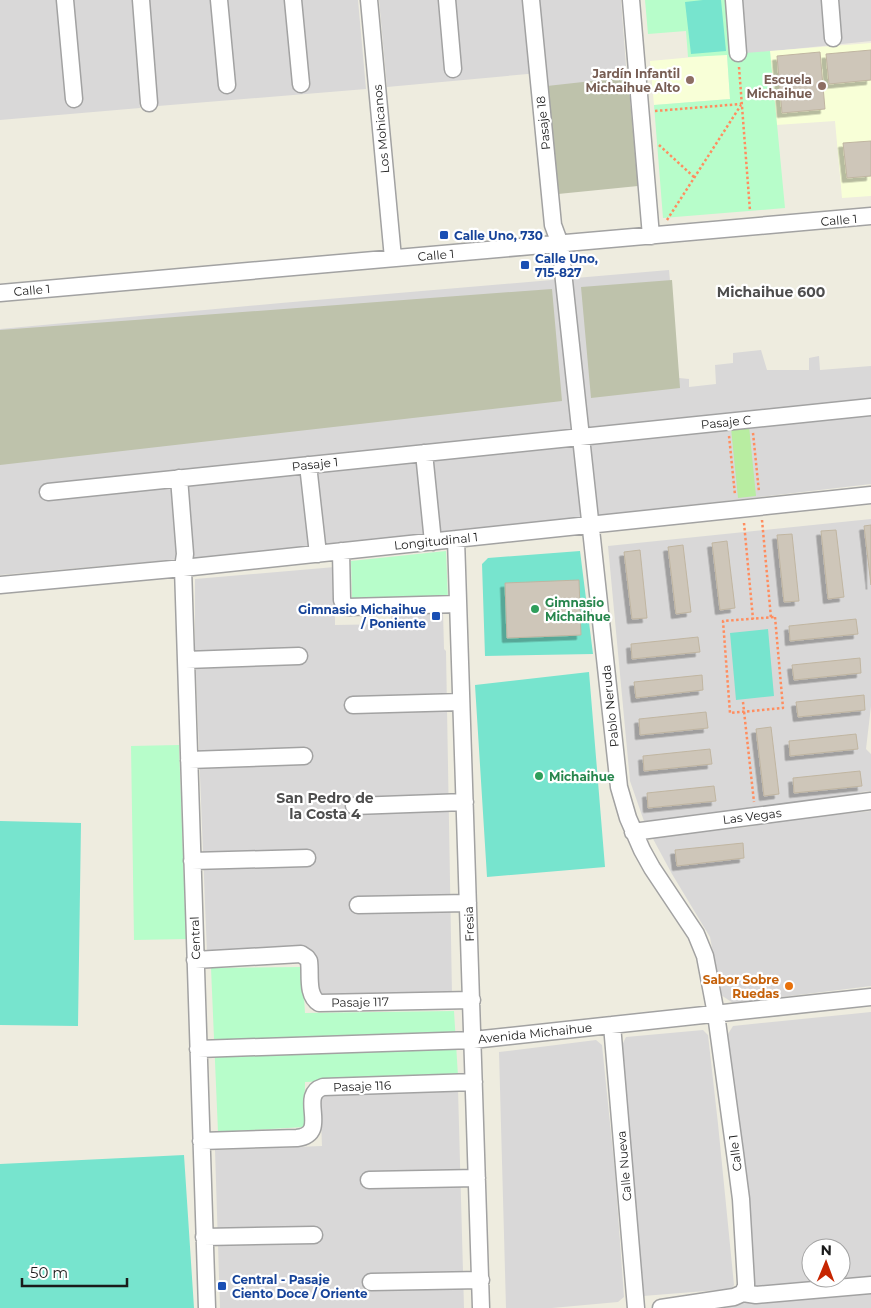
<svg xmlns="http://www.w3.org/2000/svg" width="871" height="1308" font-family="Montserrat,sans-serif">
	<defs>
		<filter id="shadow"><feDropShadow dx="-4.5" dy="4.5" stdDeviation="0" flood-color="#0004"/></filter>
	</defs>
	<rect width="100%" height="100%" fill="#eeecdf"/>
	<path fill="#d9d8d8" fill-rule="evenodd" d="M0 0H132L140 108 0 120Z
		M149 0H358L366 89 158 106Z
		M379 0H621L635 184 547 188 539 73 387 87Z
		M739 0H871V41L744 54Z
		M669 270 679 378 689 379V387L716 384 715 365 733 363V353L761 350 767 370H809V358L819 356 820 370 871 366V484L605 515 193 558 0 575V329L281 303Z
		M871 519V706L866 749 871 754V791L861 792 854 797 760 806 729 814 645 824 630 781 608 546Z
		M335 567V625L391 624V614L443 611 444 649 446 651 452 995 315 998 313 950 207 954 195 649V579Z
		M871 811V986L733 1003 721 995 710 937 672 874 652 837 748 827 781 820Z
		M871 1012V1308H724L742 1304 749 1300 747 1198 728 1034 733 1026ZM811 1248H841V1278H811Z
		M703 1030 708 1035 718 1124 734 1285 731 1289 643 1296 621 1047 626 1037Z
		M596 1040 602 1045 615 1172 624 1297 618 1302 552 1308H506L499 1052Z
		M458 1089 464 1308H220L215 1150 322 1146 320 1096Z"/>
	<path fill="#f8ffd7" d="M871 43V196L842 198 835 121 776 125 770 51Z
		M727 54 730 99 654 105 650 61Z"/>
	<path fill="#bec2ab" d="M628 77 638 186 558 194 547 86Z
		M672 280 680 388 591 398 581 287Z
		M552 289 562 401 0 465V330Z"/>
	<path fill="#b8eda1" d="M749 426 756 496 738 498 731 428Z"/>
	<path fill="#b7fdca" d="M645 0H729L733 54 770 51 785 208 663 218 654 105 730 99 727 55 688 57 686 31 648 34Z
		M446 551 448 600 352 601 351 561Z
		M179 745 186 939 134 940 131 746Z
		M302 967 305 1013 454 1011 458 1076 305 1082 304 1127 218 1132 211 968Z"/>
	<path fill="#77e4ce" d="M703 0H721L726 51 691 54 685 2Z
		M580 551 593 654 485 656 482 564 488 558Z
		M768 629 774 696 736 700 730 633Z
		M589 672 605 867 487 877 475 685Z
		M0 821 81 823 78 1026 0 1025Z
		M184 1155 194 1308H0V1164Z"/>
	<path fill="#cec6b9" stroke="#c0b5a1" filter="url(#shadow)" d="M871 50V80L829 84 826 54Z
		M820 52 825 109 782 113 777 56Z
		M871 141V176L847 178 843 143Z
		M871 525V585L864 526Z
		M836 530 844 597 828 599 821 531Z
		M792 534 799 601 784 602 777 535Z
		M727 541 735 608 720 610 712 543Z
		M683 545 691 612 676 614 668 547Z
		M640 550 647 618 632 619 624 552Z
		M579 580 581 635 507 638 505 583Z
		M856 619 858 634 790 641 789 626Z
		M698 637 700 652 632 659 631 644Z
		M860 658 861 673 794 680 792 665Z
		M702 675 703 690 636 698 634 682Z
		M864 695 865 710 798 717 796 702Z
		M706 712 708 728 640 735 639 719Z
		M771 727 779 794 764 796 756 729Z
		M856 734 858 749 790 756 789 741Z
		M710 749 712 764 644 771 643 756Z
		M860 771 862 786 794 793 793 778Z
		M714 786 716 801 648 808 647 793Z
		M743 843 744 858 677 866 675 850Z"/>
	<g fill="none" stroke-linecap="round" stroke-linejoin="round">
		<g stroke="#a2a2a2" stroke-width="19">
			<path id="minor" d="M65 0 74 99
				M141 0 149 103
				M219 0 227 85
				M293 0 301 84
				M369 0 393 258
				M447 0 453 69
				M531 0 553 225 560 244 619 787 628 818 642 850 652 868 696 934 705 956 716 1014 735 1153 741 1199 746 1283V1286L743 1293
				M631 0 651 236
				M734 0 738 53
				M830 0 833 38
				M0 293 871 216
				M424 453 433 542
				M308 465 318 554
				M179 478 185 554 183 568 207 1308
				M48 492 871 407
				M456 539 481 1308
				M341 551 342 600 345 606 348 607 458 604
				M0 585 183 568 871 495
				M186 660 299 656
				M353 705 461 702
				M189 760 304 756
				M354 806 465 802
				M633 832 871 801
				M192 861 307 858
				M358 905 468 903
				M195 960 301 954 307 958 309 961C311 974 306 995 319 1003L472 1000
				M612 1025 636 1308
				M198 1049 473 1040 871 997
				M201 1141 297 1138C331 1134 297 1095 323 1087L474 1082
				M369 1180 477 1178
				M204 1237 314 1235
				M371 1282 481 1280
				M743 1293 756 1295 871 1285
				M661 1308 734 1297 743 1293"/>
		</g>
		<path stroke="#ff8d5f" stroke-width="2.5" stroke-dasharray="2.5 2.5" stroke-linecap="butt" d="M739 67 750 211
			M655 111 741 104
			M659 145 694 177
			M667 220 741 105
			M753 433 759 492
			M729 436 735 495
			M762 520 771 618
			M744 523 753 619
			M775 617 783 708 730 713 723 621Z
			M743 702 754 802"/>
		<use href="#minor" stroke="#fff" stroke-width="16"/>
	</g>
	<g fill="#8d6e63" stroke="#fff" stroke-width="2">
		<circle cx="690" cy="80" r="5"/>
		<circle cx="822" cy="86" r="5"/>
	</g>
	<g fill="#1a4fb4" stroke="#fff" stroke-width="2">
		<rect x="439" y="230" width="10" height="10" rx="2.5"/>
		<rect x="520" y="260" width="10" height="10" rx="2.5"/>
		<rect x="431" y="611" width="10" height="10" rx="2.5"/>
		<rect x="217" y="1281" width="10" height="10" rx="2.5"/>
	</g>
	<g fill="#2e9e5b" stroke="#fff" stroke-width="2">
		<circle cx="535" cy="609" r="5"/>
		<circle cx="539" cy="776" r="5"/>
	</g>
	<circle fill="#e8710a" stroke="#fff" stroke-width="2" cx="789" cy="986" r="5"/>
	<g text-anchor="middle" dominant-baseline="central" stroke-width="4.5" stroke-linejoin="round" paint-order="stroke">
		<g font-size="12" font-weight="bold" fill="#785e54" stroke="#fff" text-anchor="end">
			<text x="680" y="73">Jardín Infantil<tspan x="680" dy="14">Michaihue Alto</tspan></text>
			<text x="812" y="79">Escuela<tspan x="812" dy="14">Michaihue</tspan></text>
		</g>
		<g font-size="12" fill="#1b1b1b" stroke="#fff">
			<text transform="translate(543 123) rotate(-96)">Pasaje 18</text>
			<text transform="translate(381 129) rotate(-95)">Los Mohicanos</text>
			<text transform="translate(839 220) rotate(-5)">Calle 1</text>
			<text transform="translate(436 255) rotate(-5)">Calle 1</text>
			<text transform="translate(32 290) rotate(-5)">Calle 1</text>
			<text transform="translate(726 422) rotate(-6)">Pasaje C</text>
			<text transform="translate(315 464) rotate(-6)">Pasaje 1</text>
			<text transform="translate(436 541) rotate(-6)">Longitudinal 1</text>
			<text transform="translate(610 706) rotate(-96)">Pablo Neruda</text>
			<text transform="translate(752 816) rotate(-7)">Las Vegas</text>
			<text transform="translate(469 924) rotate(-92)">Fresia</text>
			<text transform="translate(195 938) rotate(-92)">Central</text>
			<text transform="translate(360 1002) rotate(-1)">Pasaje 117</text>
			<text transform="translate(535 1033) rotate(-6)">Avenida Michaihue</text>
			<text transform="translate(362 1086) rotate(-2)">Pasaje 116</text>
			<text transform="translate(735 1153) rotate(-97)">Calle 1</text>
			<text transform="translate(624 1166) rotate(-95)">Calle Nueva</text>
		</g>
		<g font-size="12" font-weight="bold" fill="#164399" stroke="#fff" text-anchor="start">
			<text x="454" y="235">Calle Uno, 730</text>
			<text x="535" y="258">Calle Uno,<tspan x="535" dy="14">715-827</tspan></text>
			<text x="426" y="609" text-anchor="end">Gimnasio Michaihue<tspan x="426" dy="14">/ Poniente</tspan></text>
			<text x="232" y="1279">Central - Pasaje<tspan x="232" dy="14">Ciento Doce / Oriente</tspan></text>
		</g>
		<g font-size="12" font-weight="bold" fill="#27864d" stroke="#fff" text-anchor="start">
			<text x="545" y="602">Gimnasio<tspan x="545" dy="14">Michaihue</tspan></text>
			<text x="549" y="776">Michaihue</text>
		</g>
		<g font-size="12" font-weight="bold" fill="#c56008" stroke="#fff" text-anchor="end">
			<text x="779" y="979">Sabor Sobre<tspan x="779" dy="14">Ruedas</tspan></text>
		</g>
		<g font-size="14" font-weight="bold" fill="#4e4e4e" stroke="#fff">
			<text x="771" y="292">Michaihue 600</text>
			<text x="325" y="798">San Pedro de<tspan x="325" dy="16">la Costa 4</tspan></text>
		</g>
	</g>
	<g transform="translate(826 1263) rotate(1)"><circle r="24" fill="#ffffff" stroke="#a4a4a4"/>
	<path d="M0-4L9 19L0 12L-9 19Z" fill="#c62500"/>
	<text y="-8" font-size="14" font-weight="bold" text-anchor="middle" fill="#1b1b1b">N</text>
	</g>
	<path d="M22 1278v8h105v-8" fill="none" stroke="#1b1b1b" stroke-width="2.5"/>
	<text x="30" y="1278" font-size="15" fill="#1b1b1b" stroke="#ffffff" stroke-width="4" paint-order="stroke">50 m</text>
</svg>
